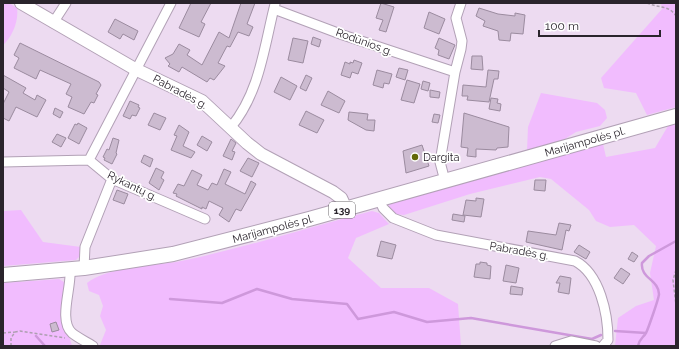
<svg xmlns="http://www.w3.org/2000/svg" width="679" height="349" font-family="Raleway,sans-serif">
	<rect width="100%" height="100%" fill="#eddbf1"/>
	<path fill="#f1bcfe" d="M3 3H9L17 8C19 21 12 37 3 45Z
		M661 3H676V107L647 115 636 93 604 88 601 78 662 9Z
		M541 93 597 103 605 110 607 118 600 126 576 132 560 142 527 151 528 127Z
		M676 124V346H615L618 318 636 306 654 300 650 273 656 246 634 225 610 227 596 221 589 210 551 179 540 177 470 194 404 215 395 214 388 209 389 204 497 172 603 144 606 157 655 148 668 126Z
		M21 210 43 242 81 247 79 257 76 260 3 266V211Z
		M372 211 379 213 389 224 356 238 348 258 381 288H429L458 304 461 346 100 345 106 330 100 316 103 306 99 295 89 291 87 283C106 267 156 266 181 261 245 248 309 227 372 211Z
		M59 279 67 284 62 312 72 346H3V283Z"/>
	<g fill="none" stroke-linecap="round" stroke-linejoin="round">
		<path stroke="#ce98db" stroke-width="2.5" d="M170 299 222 303 257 289 292 299 347 304 358 319 394 312 427 322 471 318 592 339 601 335
			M615 331 646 333
			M36 336 45 346
			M638 346C639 339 643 338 646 333 648 329 659 298 659 294 659 280 640 278 642 263L649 256 676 241"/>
	</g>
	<path fill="#ccbbd0" stroke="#9b8b9f" d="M191 3H211L201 22 205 24 199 37 179 28Z
		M241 3H255L247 24 253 27 249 36 238 32 230 47 227 46 218 63 225 66 214 80 210 78 207 82 182 67 179 72 168 66 170 64 165 58 173 54 179 44 190 50 187 55 202 65 219 32 229 38Z
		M381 3 394 7 386 32 379 30 383 20 376 18Z
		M479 8 498 14 515 16V13L525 15 523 34 511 33 510 41 499 40 498 31 483 26 485 21 476 16Z
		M429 12 445 19 439 34 424 28Z
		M115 19 138 31 134 40 123 34 120 39 108 32Z
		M313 37 321 40 319 47 311 44Z
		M293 38 308 41 303 63 288 60Z
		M439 38 455 45 449 59 438 55 439 50 435 48Z
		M20 43 99 82 101 85 96 94 98 95 94 103 91 102 84 114 68 107 72 97 66 94 71 84 40 70 36 79 14 68 19 58 14 55Z
		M472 56H482L483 70 471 69Z
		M354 60 362 63 358 74 352 72 350 78 341 75 345 62 350 64V62L353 63Z
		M399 68 408 70 405 80 396 77Z
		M377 70 392 74 389 84 384 83 383 88 373 85Z
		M488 70 499 71 498 79H494L489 102 467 100 468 96H462L463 85 486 87Z
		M3 75 26 88 23 93 35 100 37 95 46 100 37 117 16 107 9 121 3 118V104L9 92 3 88Z
		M306 75 312 78 306 91 300 88Z
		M281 77 297 86 290 100 274 92Z
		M407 80 420 84 414 103 401 100Z
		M423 81 430 83 428 91 421 89Z
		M430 90 440 92 439 98 430 97Z
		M328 91 345 101 339 113 321 105Z
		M491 98 498 99 497 103 501 104 500 111 489 109Z
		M130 101 139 105 138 107 140 108 136 116 132 115 130 119 123 116Z
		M55 108 63 112 60 118 53 114Z
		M306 111 324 120 317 133 299 125Z
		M349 112 368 114 367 120H375L374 131 366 130 348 120Z
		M154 113 166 118 160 130 148 125Z
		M464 113 509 127 508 147 497 148 496 150 476 149V157L467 156 468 148 461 147Z
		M434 114 440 115 438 123 432 122Z
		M78 123 87 128 79 144 68 138 75 124 77 125Z
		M179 125 189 132 183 146 195 152 191 158 171 150 177 136 174 135Z
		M57 134 66 138 61 147 52 142Z
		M202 136 212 142 207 151 197 145Z
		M113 138 119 140 116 153 117 154 112 164 104 160 105 158 103 157 107 149 109 150Z
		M231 139 236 143 232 151 235 152 232 160 223 156Z
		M422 145 429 166 406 173 403 151Z
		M144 155 153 159 150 167 141 162Z
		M248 158 259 163 252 177 240 171Z
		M156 168 164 172 161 178 164 180 159 190 149 183Z
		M224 169 231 172 225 184 245 194 251 181 256 184 241 211 236 209 229 222 219 215 223 208 209 201 206 209 202 207V209L176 196 177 194 173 193 178 184 184 186 192 170 202 175 197 185 208 190 212 183 217 185Z
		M535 180H546L545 191 534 190Z
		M117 190 128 194 124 204 113 200Z
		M476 198 484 199 481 217 463 215 466 200 476 201Z
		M453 214 465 216 464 222 452 220Z
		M559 223 571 225 569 231 566 230 562 250 526 242 528 231 556 235Z
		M381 241 396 245 392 259 377 256Z
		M579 245 590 252 586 259 574 252Z
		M632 252 638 256 634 262 628 259Z
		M480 262 487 263V265L491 266 490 279 474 277 476 264H480Z
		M506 265 519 268 516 283 503 281Z
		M621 268 630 274 623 284 614 278Z
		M560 276 571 278 569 294 558 292 560 283H556Z
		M511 286 523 288 522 295 510 294Z
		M56 322 59 330 52 332 50 324Z"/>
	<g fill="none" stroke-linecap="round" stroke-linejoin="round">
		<g stroke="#b2a1b6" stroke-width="11">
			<path id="street" d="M171 3 89 160 112 179 205 219
				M274 9 343 35 455 72
				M53 23 66 3
				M231 127C260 92 264 47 275 4
				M3 162 89 160
				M445 181 440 162 455 72 461 49 462 41 456 18 461 3
				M379 199 383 208 393 218 436 235 575 261C600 274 608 314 608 340L603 346
				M84 268 85 247 112 179
				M70 269C72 287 58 320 72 333 78 338 87 342 93 346
				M555 346 571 341 596 346"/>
		</g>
		<g stroke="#b2a1b6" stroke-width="14">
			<path id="secondary" d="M21 3 135 69 202 101 247 143 261 154 333 192 341 198 346 209"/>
		</g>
		<g stroke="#b2a1b6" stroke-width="16">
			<path id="primary" d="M3 275 84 268 173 254 309 219 676 116"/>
		</g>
		<path stroke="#ad9fb0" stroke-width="1.5" stroke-dasharray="3 2" stroke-linecap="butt" d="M647 3C658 8 669 5 676 16
			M676 270 673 280 676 305
			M3 333 15 332
			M11 346V338L15 332 20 331 65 338"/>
		<use href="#street" stroke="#fff" stroke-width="9"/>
		<use href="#secondary" stroke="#fff" stroke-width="12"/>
		<use href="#primary" stroke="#fff" stroke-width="14"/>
	</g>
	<circle fill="#626808" stroke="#fff" stroke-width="1.5" cx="415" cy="157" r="4"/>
	<g text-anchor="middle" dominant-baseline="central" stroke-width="3.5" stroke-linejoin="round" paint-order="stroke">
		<rect fill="#fff" stroke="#6a666b" stroke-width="1" x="329" y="202" width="26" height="16" rx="3"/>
		<g font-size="10" font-weight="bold" fill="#2a242c">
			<text x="342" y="210">139</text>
		</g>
		<g font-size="11" fill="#2a242c" stroke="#fff">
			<text transform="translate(364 42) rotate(20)">Rodūnios g.</text>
			<text transform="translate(180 92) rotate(28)">Pabradės g.</text>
			<text transform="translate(585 142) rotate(-16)">Marijampolės pl.</text>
			<text transform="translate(132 186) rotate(26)">Rykantų g.</text>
			<text transform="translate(273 229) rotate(-15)">Marijampolės pl.</text>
			<text transform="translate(519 251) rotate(10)">Pabradės g.</text>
		</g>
		<g font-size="11" fill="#2a242c" stroke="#fff" text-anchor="start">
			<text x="423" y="157">Dargita</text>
		</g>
	</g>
	<rect width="679" height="349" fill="none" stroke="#2a242c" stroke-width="8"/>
	<path d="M539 30v6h121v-6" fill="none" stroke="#2a242c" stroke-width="2"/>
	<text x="545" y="30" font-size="12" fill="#2a242c" stroke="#ffffff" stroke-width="3" paint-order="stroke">100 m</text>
</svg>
